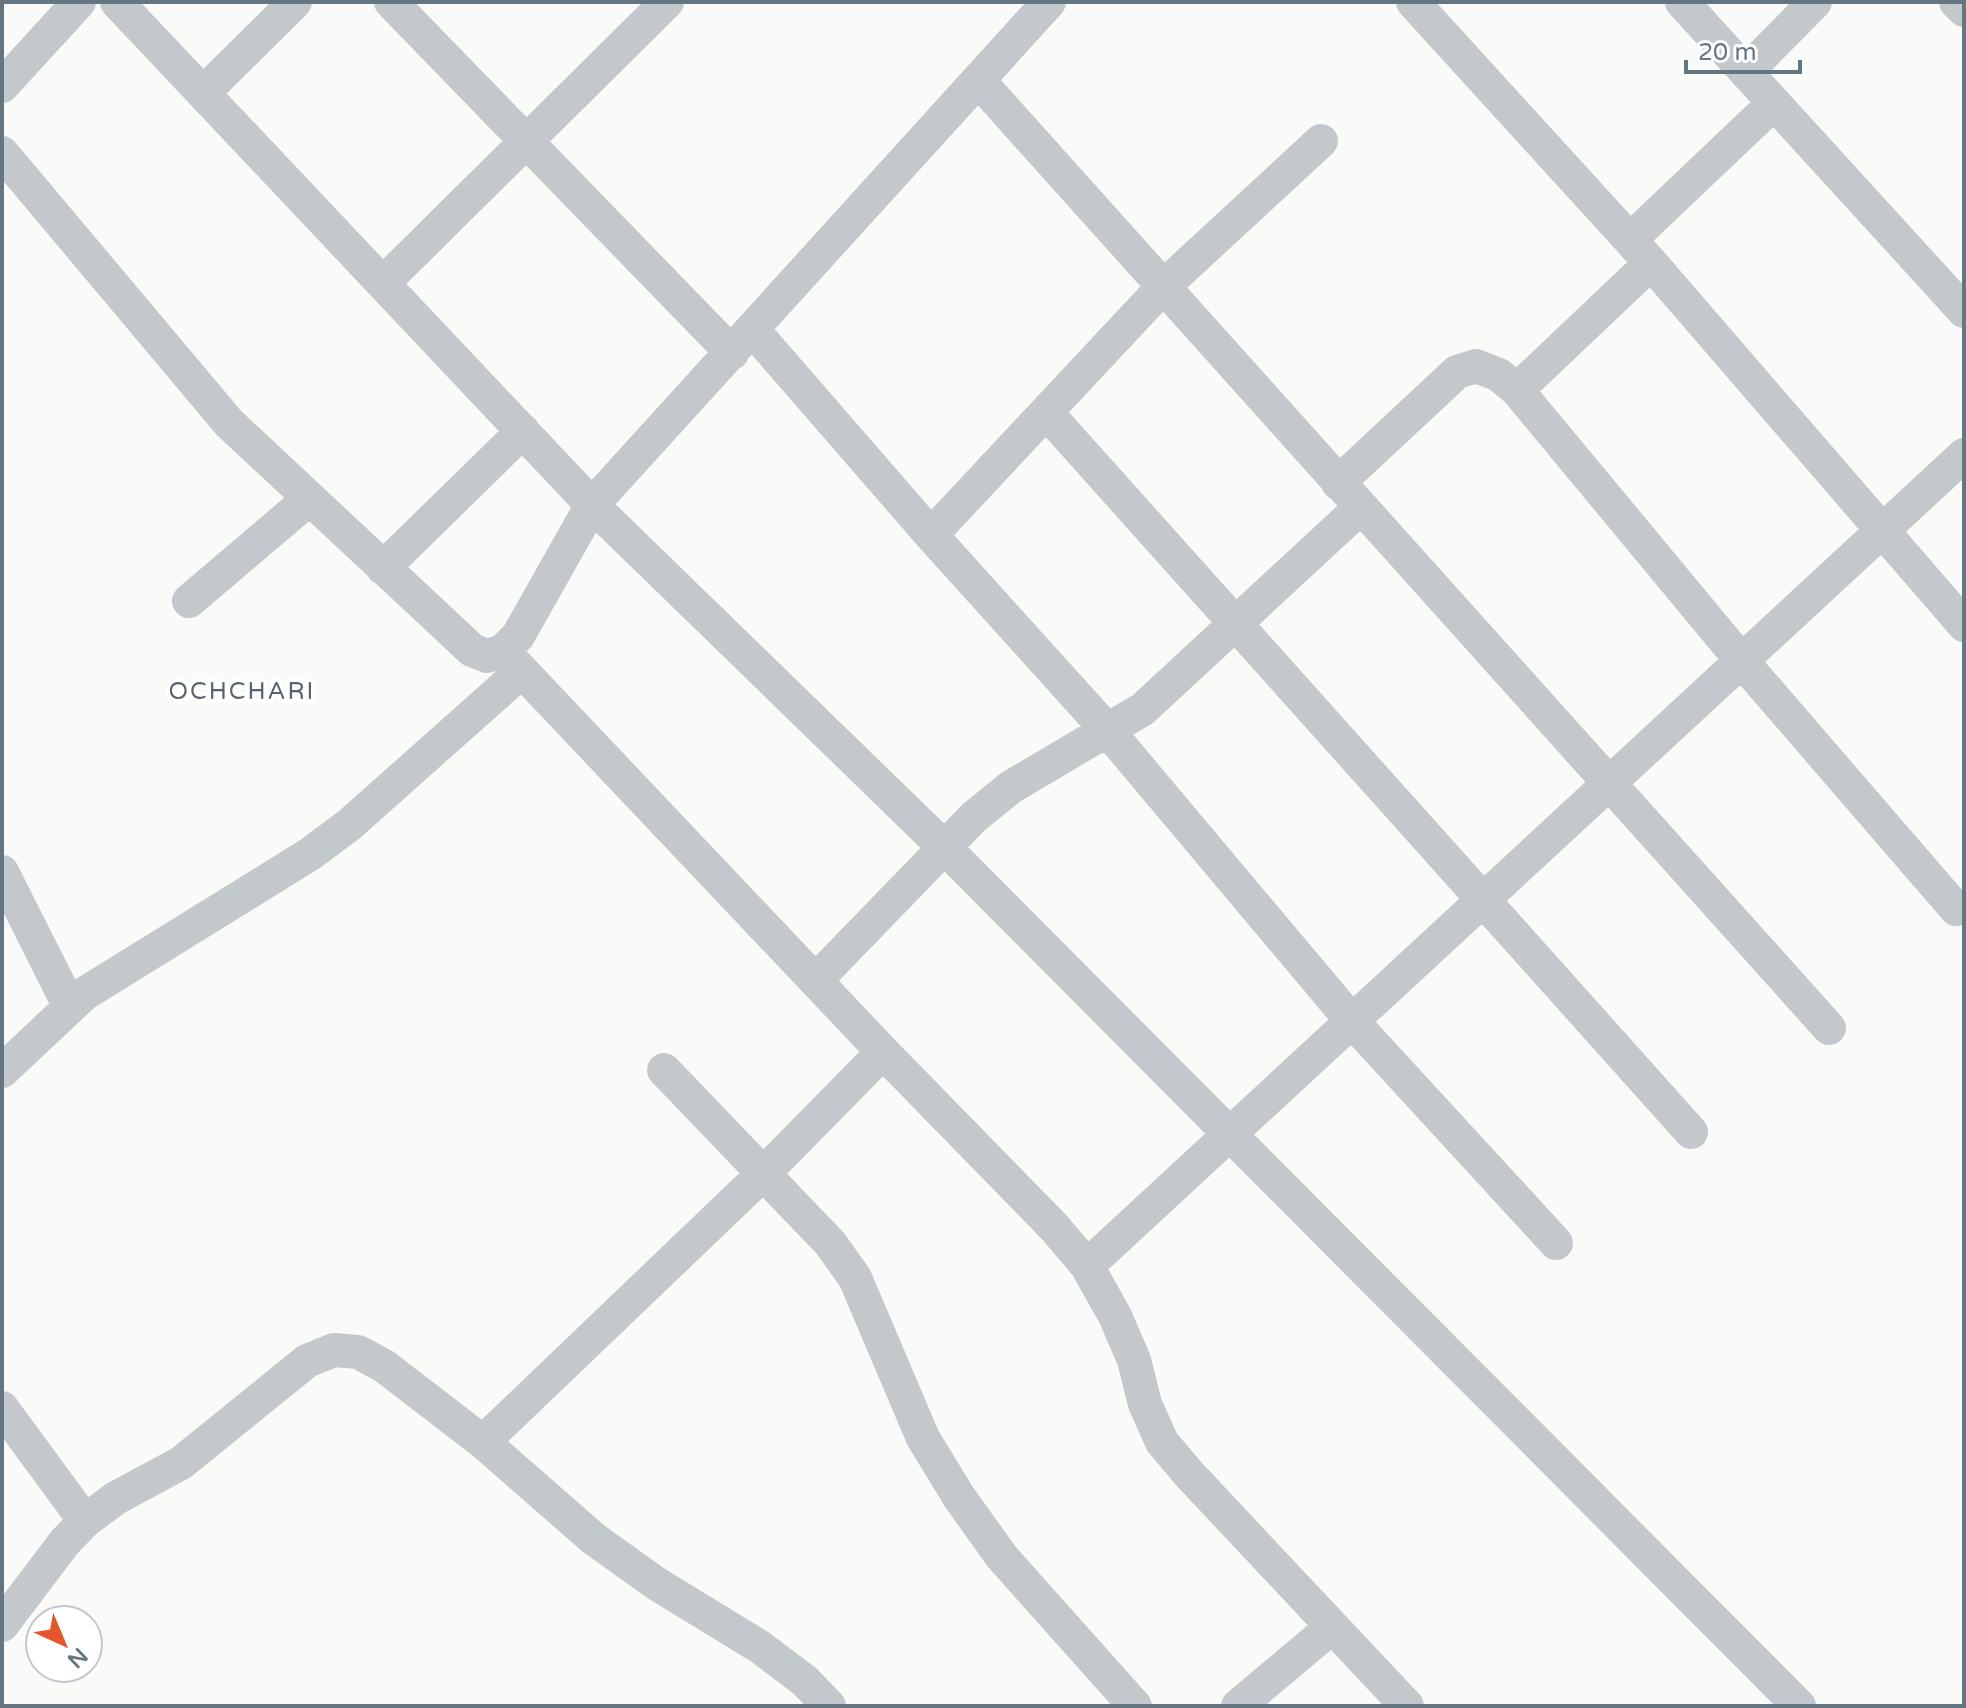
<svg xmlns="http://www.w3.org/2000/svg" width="1966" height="1708" font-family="'Varela Round',sans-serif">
	<rect width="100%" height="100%" fill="#fafaf8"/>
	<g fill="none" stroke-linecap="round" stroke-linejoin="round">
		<path stroke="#c3c8cc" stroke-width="34" d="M391 2 732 353
			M1049 2 592 505 945 848 1799 1706
			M1413 2 1651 263 1964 625
			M1682 2 1964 311
			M1956 2 1964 10
			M1746 72 1815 2
			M979 81 1829 1028
			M2 86 79 2
			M203 93 295 2
			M2 153 229 423 472 650 487 656 503 651 518 636 592 505 117 2
			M1631 239 1774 103
			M383 283 667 2
			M752 329 931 535 1108 731 1351 1020 1556 1243
			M1517 390 1651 263
			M1046 412 1691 1132
			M1338 483 1457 372 1476 366 1499 375 1517 390 1741 660 1956 909
			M931 535 1163 287 1321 141
			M383 568 523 431
			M189 601 309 499
			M503 651 883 1052 1054 1227 1087 1266 1115 1316 1134 1360 1145 1404 1162 1442 1189 1474 1407 1706
			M2 872 70 1007
			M816 980 974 817 1011 787 1143 709 1360 508
			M664 1070 830 1243 855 1278 923 1438 959 1497 1002 1557 1135 1706
			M2 1071 84 994 310 854 349 825 522 671
			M1087 1266 1964 455
			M2 1408 85 1521
			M483 1442 765 1172 883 1052
			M2 1625 64 1543 85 1521 116 1498 181 1463 307 1361 334 1350 358 1352 384 1366 483 1442 594 1539 657 1584 760 1647 805 1681 829 1706
			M1238 1706 1332 1627"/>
	</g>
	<g text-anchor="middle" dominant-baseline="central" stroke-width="8" stroke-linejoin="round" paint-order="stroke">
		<g font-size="24" letter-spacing="2" fill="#57646e" stroke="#fff">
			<text x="242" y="691">OCHCHARI</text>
		</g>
	</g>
	<rect width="1966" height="1708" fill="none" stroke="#657683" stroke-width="8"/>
	<g transform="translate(64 1644) rotate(136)"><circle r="38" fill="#ffffff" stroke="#c1c8cd" stroke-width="2"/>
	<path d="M0-6L14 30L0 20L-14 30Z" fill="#e4572e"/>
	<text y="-12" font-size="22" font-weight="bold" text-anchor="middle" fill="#657683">N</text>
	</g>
	<path d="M1686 60v12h114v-12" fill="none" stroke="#657683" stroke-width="4"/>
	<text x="1698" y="60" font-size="24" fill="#657683" stroke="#ffffff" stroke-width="6" paint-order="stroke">20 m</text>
</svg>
